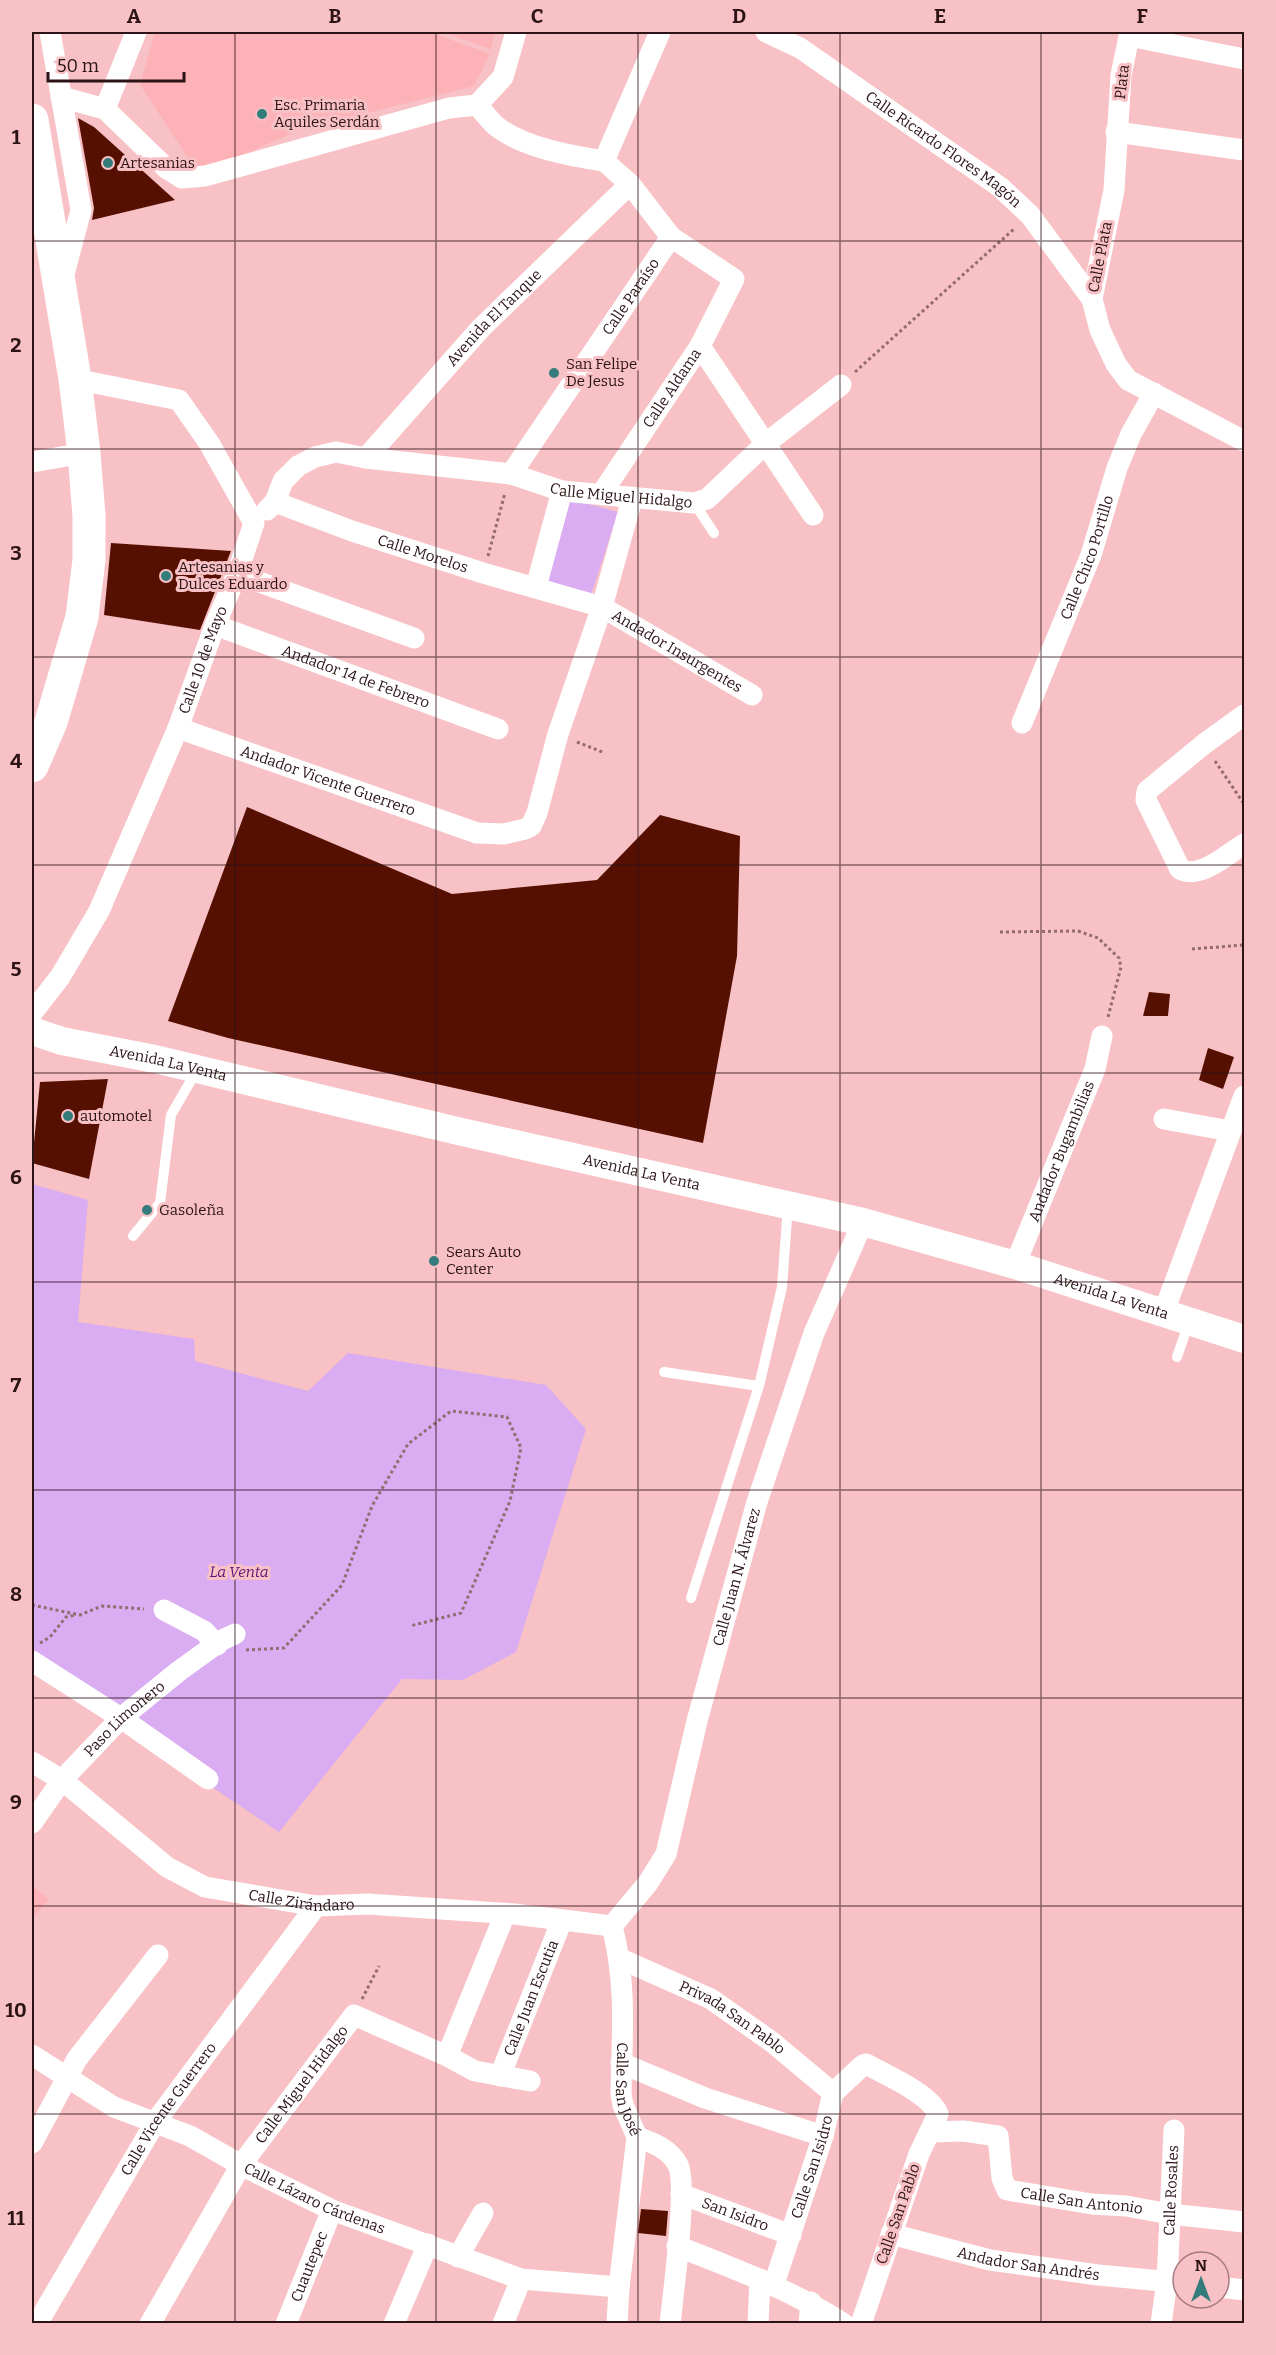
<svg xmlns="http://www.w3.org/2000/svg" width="1276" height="2355" font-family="Bitter,serif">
	<rect width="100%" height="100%" fill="#f8c1c5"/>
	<path fill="#fdb2b7" d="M155 32H429L490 54 474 86 299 130 209 170H196L140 85Z
		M443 32H495L491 49Z
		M32 1886 49 1899 32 1918Z"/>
	<path fill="#daacf1" d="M567 498 618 512 590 598 546 580Z
		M32 1184 88 1200 78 1322 194 1339 195 1361 308 1391 348 1353 546 1385 586 1429 516 1652 463 1680 402 1679 279 1832 32 1666Z"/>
	<path fill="#551002" d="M78 118 94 127 175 200 92 220 94 208Z
		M111 543 231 551 200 630 104 615Z
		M247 807 452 894 597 880 660 815 740 836 737 956 703 1143 228 1038 168 1021Z
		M1149 992 1170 994 1168 1016H1143Z
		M1208 1048 1234 1057 1223 1089 1199 1080Z
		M108 1079 89 1179 32 1163 40 1082Z
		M641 2209 668 2211 666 2236 638 2233Z"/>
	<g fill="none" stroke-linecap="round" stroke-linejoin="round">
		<path stroke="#936c6f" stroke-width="3" stroke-dasharray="3 3" stroke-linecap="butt" d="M855 372 1015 228
			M488 556 505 493
			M577 742 605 753
			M1215 761 1244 804
			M1000 932 1078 931 1098 938 1119 958 1121 967 1108 1017
			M1192 949 1244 945
			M32 1605 80 1615 102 1606 144 1609
			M40 1643 50 1637 66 1617 76 1615
			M246 1650 284 1648 342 1585 372 1506 408 1444 451 1411 507 1417 521 1448 510 1501 461 1613 410 1626
			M362 1999 379 1966"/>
		<path stroke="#fff" stroke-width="10" d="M694 503 714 533
			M133 1236 160 1203 171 1115 197 1070
			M1177 1357 1189 1322
			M664 1372 759 1386
			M691 1598 759 1386 782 1287 788 1205"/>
		<g stroke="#fff" stroke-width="21">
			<path d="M50 32 81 210 63 278"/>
			<path id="s1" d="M766 32 800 48 1000 187 1030 215 1092 299"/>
			<path d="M1130 32 1121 75 1114 190 1092 299 1100 330 1116 364 1128 380 1244 441"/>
			<path d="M1129 36 1244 59"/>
			<path d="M61 97 105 109 166 168 182 178 205 176 449 108 477 105"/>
			<path d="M477 105C484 112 491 123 500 129 527 148 571 156 604 161"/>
			<path d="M477 105 503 77 516 32"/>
			<path d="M105 109 136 32"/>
			<path d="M1116 132 1244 150"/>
			<path d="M604 161 660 32"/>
			<path d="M700 346 813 515"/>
			<path id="s2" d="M366 458 481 328 630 184"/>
			<path d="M32 462 84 453"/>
			<path id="s3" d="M511 474 671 237"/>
			<path id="s4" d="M602 493 700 346 734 279 671 237 630 184 604 161"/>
			<path id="s5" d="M275 502 283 481 298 466 315 457 336 452 366 458 511 474 562 491 694 503 707 499 765 444 841 385"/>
			<path id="s6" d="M267 510 275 502 352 531 483 573 602 607 752 695"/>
			<path d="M237 574 414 638"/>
			<path d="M536 587 562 491"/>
			<path id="s7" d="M215 625 498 729"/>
			<path d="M1244 715 1204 744 1147 791 1146 800 1180 869C1200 880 1227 854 1244 844"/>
			<path id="s8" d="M1022 723 1091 555 1117 468 1131 434 1154 393"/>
			<path id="s9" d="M178 728 477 833 504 834 525 829 531 826 537 813 558 734 602 607 632 499"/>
			<path id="s10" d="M32 1013 60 977 99 911 178 728 215 625 237 574 254 523 209 443 179 400 75 379"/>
			<path d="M1164 1119 1230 1131"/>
			<path id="s11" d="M1015 1265 1095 1069 1102 1036"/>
			<path d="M1163 1314 1244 1096"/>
			<path d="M164 1610 204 1631 217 1645"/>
			<path d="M32 1661 121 1718 208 1779"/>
			<path id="s12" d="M32 1762 62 1780 167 1867 205 1887 316 1906 368 1904 514 1914 612 1926"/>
			<path id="s13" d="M32 1823 62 1780 121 1718 179 1671 222 1640 235 1634"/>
			<path id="s14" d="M612 1926 648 1883 666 1854 697 1721 757 1502 814 1333 863 1222"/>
			<path id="s15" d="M612 1926C627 1984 622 2035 621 2094L623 2105 637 2137 619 2287 617 2324"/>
			<path id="s16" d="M621 1959 711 1999 772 2042 833 2093"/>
			<path id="s17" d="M32 2055 114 2107 190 2136 241 2165 332 2210 521 2279 619 2287"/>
			<path d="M447 2056 505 1914"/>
			<path d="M621 2063 705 2098 823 2136"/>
			<path id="s18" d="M500 2076 562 1920"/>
			<path id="s19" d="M931 2132 963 2131 998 2136 1002 2178 1007 2190 1092 2204 1126 2206 1170 2214 1244 2222"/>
			<path d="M637 2137C653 2143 669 2148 678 2165 688 2185 673 2295 670 2324"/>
			<path d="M32 2143 77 2059 158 1955"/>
			<path id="s20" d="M681 2194 791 2235"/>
			<path id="s21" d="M891 2234 990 2260 1098 2275 1183 2283"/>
			<path d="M677 2246C735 2269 792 2290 844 2324"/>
			<path d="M458 2257 483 2213"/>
			<path id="s22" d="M774 2284 823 2136 833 2093 863 2065 866 2064C886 2075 930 2094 938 2114L919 2154 861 2324"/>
			<path d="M1219 2287 1244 2290"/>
			<path id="s23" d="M37 2324 156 2121 316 1906"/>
			<path id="s24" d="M150 2324 241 2165 354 2015 447 2056 475 2071 530 2081"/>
			<path id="s25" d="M286 2324 332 2210"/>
			<path d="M394 2324 428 2244"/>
			<path d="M503 2324 521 2279"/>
			<path d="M758 2324 760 2279"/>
			<path d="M809 2324 811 2302"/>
			<path id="s26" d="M1161 2324 1167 2281 1174 2130"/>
		</g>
		<path stroke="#fff" stroke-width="28" id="s27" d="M32 1031 62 1041 155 1059 462 1132 863 1222 1015 1265 1244 1339"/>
		<path stroke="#fff" stroke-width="33" d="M32 120 75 379 84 453 89 516V560L82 617 51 722 32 766"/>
	</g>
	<path fill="none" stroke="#2b1316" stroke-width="1.5" stroke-opacity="0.55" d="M235 32V2324M436 32V2324M638 32V2324M840 32V2324M1041 32V2324M32 241H1244M32 449H1244M32 657H1244M32 865H1244M32 1073H1244M32 1282H1244M32 1490H1244M32 1698H1244M32 1906H1244M32 2114H1244"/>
	<g fill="#337c7b" stroke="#f8c1c5" stroke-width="2">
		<circle cx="262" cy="114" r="6"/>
		<circle cx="108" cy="163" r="6"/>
		<circle cx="554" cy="373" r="6"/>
		<circle cx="166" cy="576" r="6"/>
		<circle cx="68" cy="1116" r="6"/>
		<circle cx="147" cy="1210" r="6"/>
		<circle cx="434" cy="1261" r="6"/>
	</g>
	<g text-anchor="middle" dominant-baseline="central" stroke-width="6" stroke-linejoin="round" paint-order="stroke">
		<g font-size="15" fill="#2b1316" stroke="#f8c1c5">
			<text transform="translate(1122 82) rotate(-83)">Plata</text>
			<text stroke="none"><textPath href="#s1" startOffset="213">Calle Ricardo Flores Magón</textPath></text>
			<text transform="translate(1100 257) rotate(-79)">Calle Plata</text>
			<text stroke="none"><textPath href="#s3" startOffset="214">Calle Paraíso</textPath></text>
			<text stroke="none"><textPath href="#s2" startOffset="190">Avenida El Tanque</textPath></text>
			<text stroke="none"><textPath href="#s4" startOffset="126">Calle Aldama</textPath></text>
			<text stroke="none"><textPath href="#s5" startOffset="374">Calle Miguel Hidalgo</textPath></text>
			<text stroke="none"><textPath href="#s6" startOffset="168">Calle Morelos</textPath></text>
			<text stroke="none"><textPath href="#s8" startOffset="178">Calle Chico Portillo</textPath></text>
			<text stroke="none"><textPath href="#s6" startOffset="442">Andador Insurgentes</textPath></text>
			<text stroke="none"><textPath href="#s10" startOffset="394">Calle 10 de Mayo</textPath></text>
			<text stroke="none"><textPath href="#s7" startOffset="150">Andador 14 de Febrero</textPath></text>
			<text stroke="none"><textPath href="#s9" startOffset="159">Andador Vicente Guerrero</textPath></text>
			<text stroke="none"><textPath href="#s27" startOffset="140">Avenida La Venta</textPath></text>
			<text stroke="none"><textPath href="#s11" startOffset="123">Andador Bugambilias</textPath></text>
			<text stroke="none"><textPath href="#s27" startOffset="626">Avenida La Venta</textPath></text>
			<text stroke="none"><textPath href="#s27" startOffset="1112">Avenida La Venta</textPath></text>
			<text stroke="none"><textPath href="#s14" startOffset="376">Calle Juan N. Álvarez</textPath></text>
			<text stroke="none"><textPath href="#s13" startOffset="140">Paso Limonero</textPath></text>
			<text stroke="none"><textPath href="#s12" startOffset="312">Calle Zirándaro</textPath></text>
			<text stroke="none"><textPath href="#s18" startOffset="84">Calle Juan Escutia</textPath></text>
			<text stroke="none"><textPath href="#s16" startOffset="126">Privada San Pablo</textPath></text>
			<text stroke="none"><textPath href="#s24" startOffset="284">Calle Miguel Hidalgo</textPath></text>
			<text stroke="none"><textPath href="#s15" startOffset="165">Calle San José</textPath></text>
			<text stroke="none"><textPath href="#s23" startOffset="252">Calle Vicente Guerrero</textPath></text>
			<text stroke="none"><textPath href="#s22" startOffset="123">Calle San Isidro</textPath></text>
			<text stroke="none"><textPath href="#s26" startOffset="134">Calle Rosales</textPath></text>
			<text stroke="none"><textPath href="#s17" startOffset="318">Calle Lázaro Cárdenas</textPath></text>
			<text stroke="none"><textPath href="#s19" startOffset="198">Calle San Antonio</textPath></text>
			<text stroke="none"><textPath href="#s20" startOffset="58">San Isidro</textPath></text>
			<text transform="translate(898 2214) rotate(-71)">Calle San Pablo</text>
			<text stroke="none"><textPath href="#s21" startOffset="141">Andador San Andrés</textPath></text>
			<text stroke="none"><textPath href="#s25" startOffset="62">Cuautepec</textPath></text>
		</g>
		<g font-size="15" fill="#2b1316" stroke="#f8c1c5" text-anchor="start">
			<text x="274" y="105">Esc. Primaria<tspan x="274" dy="17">Aquiles Serdán</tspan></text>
			<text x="120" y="163">Artesanias</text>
			<text x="566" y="364">San Felipe<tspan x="566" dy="17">De Jesus</tspan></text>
			<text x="178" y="567">Artesanias y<tspan x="178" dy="17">Dulces Eduardo</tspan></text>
			<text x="80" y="1116">automotel</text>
			<text x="159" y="1210">Gasoleña</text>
			<text x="446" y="1252">Sears Auto<tspan x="446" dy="17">Center</tspan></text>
		</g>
		<g font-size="15" font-style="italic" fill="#5b1476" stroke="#f8c1c5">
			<text x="239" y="1572">La Venta</text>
		</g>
	</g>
	<rect width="1276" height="2355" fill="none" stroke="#f8c1c5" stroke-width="66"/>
	<g transform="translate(1201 2280)"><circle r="28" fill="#f8c1c5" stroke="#a67b7f" stroke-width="1.5"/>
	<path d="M0-4.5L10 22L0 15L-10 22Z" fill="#337c7b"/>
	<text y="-9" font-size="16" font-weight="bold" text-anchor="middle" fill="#2b1316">N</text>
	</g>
	<path d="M48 72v9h136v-9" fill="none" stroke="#2b1316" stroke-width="3"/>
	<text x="57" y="72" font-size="18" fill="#2b1316" stroke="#f8c1c5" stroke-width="4.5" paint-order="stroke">50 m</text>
	<rect x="33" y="33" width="1210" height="2289" fill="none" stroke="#2b1316" stroke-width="2"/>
	<g font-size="20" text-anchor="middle" font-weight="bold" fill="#2b1316">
		<text x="134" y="23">A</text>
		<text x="335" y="23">B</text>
		<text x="537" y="23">C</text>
		<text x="739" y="23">D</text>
		<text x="940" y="23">E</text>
		<text x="1142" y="23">F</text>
		<text x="16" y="144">1</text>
		<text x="16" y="352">2</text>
		<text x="16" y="560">3</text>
		<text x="16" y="768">4</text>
		<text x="16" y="976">5</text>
		<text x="16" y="1184">6</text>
		<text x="16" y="1392">7</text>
		<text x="16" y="1601">8</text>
		<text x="16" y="1809">9</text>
		<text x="16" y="2017">10</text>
		<text x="16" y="2225">11</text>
	</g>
</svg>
